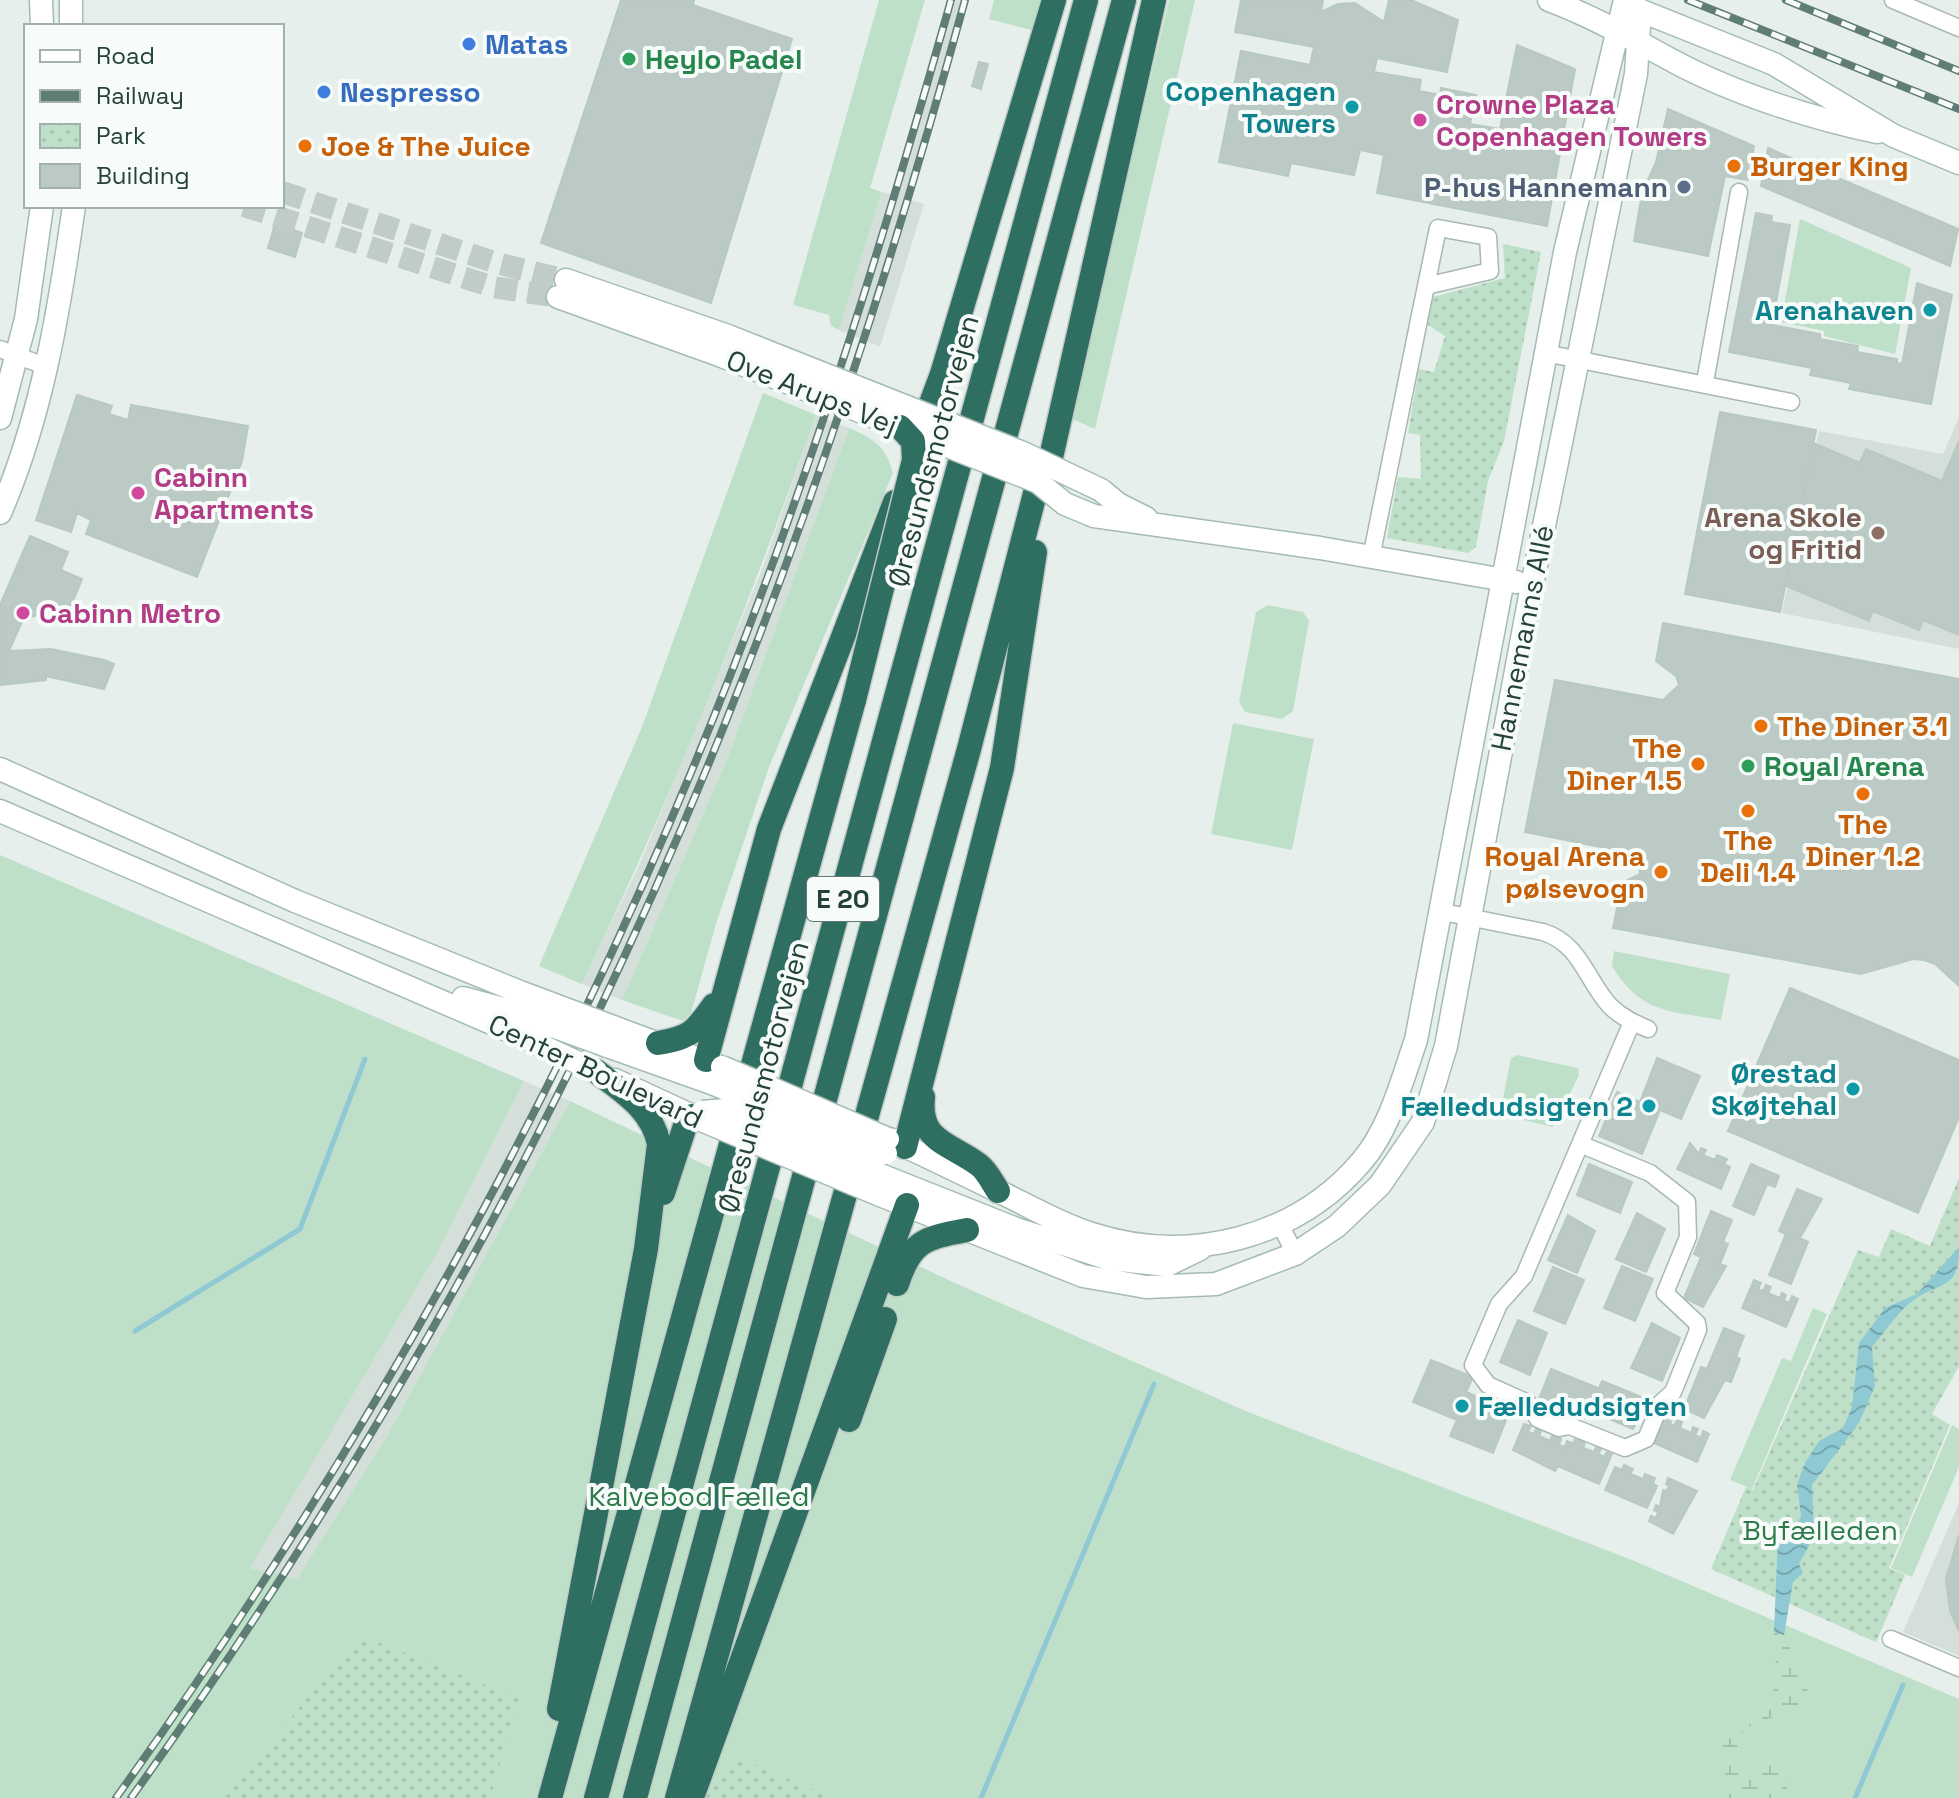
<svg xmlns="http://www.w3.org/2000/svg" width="1959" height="1798" font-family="'Space Grotesk',sans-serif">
	<defs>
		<pattern id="wetland-marsh" width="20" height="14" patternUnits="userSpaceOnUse" patternTransform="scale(2)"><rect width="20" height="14" fill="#bfe0c8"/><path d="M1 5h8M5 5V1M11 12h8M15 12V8" fill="none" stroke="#a4c1ad"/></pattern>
		<pattern id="park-dots" width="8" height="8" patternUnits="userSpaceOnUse" patternTransform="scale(2)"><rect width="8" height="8" fill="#bfe0c8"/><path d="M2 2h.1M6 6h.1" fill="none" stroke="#a4c1ad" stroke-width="1.8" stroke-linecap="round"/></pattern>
		<pattern id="water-waves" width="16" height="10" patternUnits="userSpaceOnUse" patternTransform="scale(2)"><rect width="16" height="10" fill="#8ec9d4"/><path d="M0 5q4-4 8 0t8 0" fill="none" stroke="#74a5ad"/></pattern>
	</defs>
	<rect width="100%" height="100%" fill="#e6efeb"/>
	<path fill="#d4dfda" d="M947 0H969L911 200 924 204 880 347 839 330 882 192 891 194Z
		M816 415 849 428 728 757 622 1000 582 984 640 863 763 567Z
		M1959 417V649L1782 613 1819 431 1943 454Z
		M524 1081 570 1101 388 1434 297 1579 249 1568 440 1248Z
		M1959 1503V1656L1903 1632Z"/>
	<path fill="#bfe0c8" d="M879 0H925L870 188 882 192 839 330 831 326 829 315 793 305Z
		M994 0H1044L1035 31 989 19Z
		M1169 0H1195L1095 429 1070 418Z
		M1800 219 1911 268 1895 354 1824 336V331L1781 322Z
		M763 393 816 415C748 609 671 798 582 984L539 966 642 727Z
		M849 428C874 439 886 446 893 473L769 767 716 924 691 1013 683 1021 622 1000 728 757Z
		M1268 605 1303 612 1309 621 1293 711 1282 719 1245 712 1239 702 1256 612Z
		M1233 723 1314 739 1292 850 1211 834Z
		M0 855 524 1081 440 1248 250 1568 297 1579 388 1434 570 1101 955 1283 1248 1412 1632 1560 1959 1699V1798H0Z
		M1614 951 1730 974 1721 1020C1670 1011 1641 1014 1612 966Z
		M1517 1055 1578 1068 1579 1075 1553 1127 1500 1114 1511 1058Z
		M1813 1308 1827 1314 1752 1489 1730 1480 1782 1358 1791 1361Z
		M1952 1425 1959 1429V1467L1912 1577 1891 1568Z"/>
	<path fill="url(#wetland-marsh)" d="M1774 1632 1784 1635C1789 1652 1812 1677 1807 1693 1805 1700 1801 1705 1796 1709 1777 1721 1738 1717 1737 1749 1737 1757 1738 1761 1743 1765L1781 1766 1790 1780 1784 1798H1727L1723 1746 1729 1731 1767 1700 1777 1685Z"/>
	<path fill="url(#park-dots)" d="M1503 244 1541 252 1504 441 1488 481 1476 547 1468 553 1387 538 1398 477 1421 479 1420 435 1408 433 1419 369 1434 372 1445 336 1428 325 1433 297 1505 278Z
		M1959 1178V1366L1932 1414 1950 1425 1889 1568 1905 1575 1876 1642 1711 1569 1746 1487 1753 1490 1858 1250 1879 1257 1891 1229 1930 1246Z
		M357 1638 378 1642 519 1698 490 1798H225Z
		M742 1759 833 1798H699L705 1779Z"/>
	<path fill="url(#water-waves)" d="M1959 1247C1959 1289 1943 1281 1915 1299 1899 1310 1885 1332 1872 1347L1875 1386 1859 1423 1812 1485 1814 1536 1799 1564 1803 1573 1793 1582 1784 1635 1774 1632 1778 1536 1793 1532 1801 1516 1797 1484 1805 1463 1819 1441 1843 1428 1852 1407 1859 1343 1885 1308 1917 1294Z"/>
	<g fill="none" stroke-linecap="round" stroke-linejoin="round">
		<path stroke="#8ec9d4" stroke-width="5" d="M135 1331 300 1229 365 1059
			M981 1798 1154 1384
			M1855 1798 1903 1685"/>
	</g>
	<path fill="#bbcac4" stroke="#b8c9c2" stroke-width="2" d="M621 0H694L693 5 792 39 711 303 541 243Z
		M1241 0H1323L1321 12 1338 4 1355 3 1384 22 1389 0H1411L1458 20 1447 72 1377 58 1374 72 1421 80 1419 91 1440 95 1441 88 1476 95 1470 124 1500 129 1517 45 1575 69 1547 226 1377 193 1384 155 1360 150 1354 175 1291 163 1288 176 1219 162 1241 51 1310 65 1314 47 1235 32Z
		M979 62 988 64 981 89 972 86Z
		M1668 109 1754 146 1748 180 1725 176 1708 256 1634 241 1642 193 1656 162Z
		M1768 148 1958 229 1950 266 1761 186Z
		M1756 213 1772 216 1771 222 1790 225 1772 325 1820 334V339L1858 346 1857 352 1897 359V363L1902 364 1917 283 1952 295 1931 404 1849 389 1851 383 1810 375 1812 368 1729 352Z
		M275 224 302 233 295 257 268 248Z
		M77 395 112 406 109 414 128 420 131 405 248 426 242 461 197 577 86 534 91 520 77 513 71 532 36 520Z
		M1720 412 1816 430 1780 612 1685 594Z
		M1959 441V635L1923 620 1919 630 1873 611 1869 621 1786 586 1813 443 1860 463 1866 449 1942 481Z
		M30 536 68 552 61 570 82 579 71 606 23 619 9 651 51 649 104 660 114 664 104 689 46 676V680L0 685V605Z
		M1663 623 1959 679V986L1935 964 1924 960 1913 959 1861 974 1613 928 1620 893 1616 886 1640 874 1639 859 1631 853 1525 832 1555 680 1663 700 1679 685 1676 676 1656 661Z
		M1790 988 1959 1060V1117L1918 1213 1728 1131Z
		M1657 1058 1700 1076 1681 1119 1660 1110 1642 1154 1599 1136 1617 1092 1640 1102Z
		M1690 1143 1699 1154 1701 1148 1706 1150 1703 1155 1715 1160 1717 1155 1727 1159 1724 1164 1730 1167 1721 1189 1677 1169Z
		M1589 1164 1632 1182 1620 1213 1577 1195Z
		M1751 1164 1779 1176 1775 1187 1767 1184 1754 1215 1733 1206Z
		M1797 1189 1822 1199 1800 1238 1808 1242 1791 1284 1769 1275 1786 1234 1779 1231Z
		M1711 1211 1732 1220 1723 1242 1728 1244 1720 1264 1726 1266 1703 1307 1684 1298 1701 1257 1694 1254Z
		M1637 1213 1665 1229 1646 1272 1616 1259Z
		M1568 1215 1595 1231 1577 1273 1548 1260Z
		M1622 1266 1653 1279 1635 1321 1604 1308Z
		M1553 1267 1584 1280 1565 1324 1534 1311Z
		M1754 1280 1761 1283 1758 1289 1763 1291 1766 1285 1771 1287 1768 1293 1780 1298 1782 1293 1786 1295 1784 1300 1789 1303 1792 1296 1798 1299 1786 1327 1742 1308Z
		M1518 1320 1547 1333 1530 1375 1500 1362Z
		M1652 1323 1680 1338 1662 1381 1631 1368Z
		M1724 1328 1744 1336 1736 1357 1740 1359 1731 1382 1725 1380 1704 1418 1684 1409 1701 1367 1707 1369Z
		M1431 1360 1473 1377 1466 1392 1510 1410 1493 1453 1450 1436 1457 1420 1413 1402Z
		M1551 1369 1598 1388 1585 1418 1539 1399Z
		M1602 1381 1649 1400 1633 1429 1590 1411Z
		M1666 1415 1672 1418 1670 1424 1674 1426 1677 1420 1682 1422 1680 1428 1691 1433 1693 1427 1698 1429 1695 1435 1701 1438 1703 1431 1709 1434 1697 1462 1654 1443Z
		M1524 1424 1531 1426 1528 1432 1534 1434 1536 1429 1541 1431 1539 1436 1550 1441 1552 1436 1561 1439 1559 1445 1565 1447 1567 1441 1573 1444 1575 1439 1585 1443 1583 1448 1594 1452 1596 1447 1601 1449 1598 1454 1604 1457 1607 1452 1612 1454 1599 1484 1558 1466 1555 1471 1513 1450Z
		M1624 1465 1633 1469 1630 1474 1643 1479 1645 1474 1655 1478 1653 1484 1657 1486 1647 1508 1605 1490 1615 1467 1622 1470Z
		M1668 1478 1697 1491 1673 1534 1649 1521 1651 1516 1656 1518 1658 1512 1654 1510 1656 1505 1660 1507 1663 1490 1666 1491 1669 1486 1666 1484Z
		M1959 1535V1631L1950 1611 1946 1579Z"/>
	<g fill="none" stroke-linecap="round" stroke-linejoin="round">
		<path stroke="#bfccc8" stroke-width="22" stroke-dasharray="22 11" stroke-linecap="butt" d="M282 192 500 264 566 280
			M244 206 493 287 558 297"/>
		<g stroke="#a8b8b2" stroke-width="19">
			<path id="street" d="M1893 0 1959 28
				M0 349 47 367
				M1545 353 1791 402
				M1705 382 1739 192
				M1371 558 1419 320 1438 228 1488 237 1490 271 1426 286
				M1438 911 1543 932C1581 944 1586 980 1610 1006 1621 1017 1634 1023 1648 1029
				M1580 1144 1650 1173 1687 1202 1688 1237 1665 1293 1697 1323 1698 1330 1673 1392 1661 1403 1646 1439 1625 1448 1570 1426 1559 1428 1538 1419 1528 1403 1488 1385 1473 1365 1499 1304 1524 1276 1632 1022
				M1280 1224 1295 1254
				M1891 1639 1959 1668"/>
		</g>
		<g stroke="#a4bbb3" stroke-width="25">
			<path id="secondary" d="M41 0 42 26
				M1549 0C1594 17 1632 39 1675 62 1733 93 1813 119 1877 132
				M1629 6 1774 64 1894 136 1959 163
				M71 26V0
				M566 280 728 336
				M558 297 719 355
				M0 418 26 319 42 206
				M1101 490 1118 504 1146 518
				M0 513C42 416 59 311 74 206
				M1094 516 1320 548 1516 582
				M0 769 295 901 520 992
				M0 811 503 1028
				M463 998 511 1011
				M616 1028 720 1067
				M607 1046 714 1084
				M615 1080 699 1119
				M890 1139C928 1157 966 1175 1004 1194 1033 1208 1062 1225 1092 1234 1188 1265 1296 1239 1362 1161 1390 1128 1402 1080 1416 1040L1565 252 1624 4
				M883 1176 1019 1230 1110 1259 1167 1265 1200 1249
				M880 1195 1083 1276 1146 1287 1216 1284 1295 1254 1337 1226 1380 1185 1423 1122 1446 1046 1532 585 1636 74 1640 10"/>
		</g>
		<g stroke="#c2cac8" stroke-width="27">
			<path id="highway" d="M920 433 942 374 1054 0
				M1045 484 1154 0
				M658 1043C690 1038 695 1032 714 1005
				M706 1060 769 829 895 502
				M923 1097C918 1142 950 1143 979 1165 987 1171 992 1182 998 1191
				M905 1147 1002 768 1035 552
				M663 1193 685 1126 692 1116
				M897 1284C911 1241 924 1238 967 1230
				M849 1420 885 1319
				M559 1709 646 1249 659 1144C652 1109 623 1092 596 1071
				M694 1792 907 1205
				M550 1798 854 700
				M596 1798 1086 0
				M635 1798 1124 0
				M677 1798 969 749 1038 482 1030 463"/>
		</g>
		<use href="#street" stroke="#fff" stroke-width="16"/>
		<use href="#secondary" stroke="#fff" stroke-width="22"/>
		<use href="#highway" stroke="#2f6f62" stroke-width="24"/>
		<g stroke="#5f7d75" stroke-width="8">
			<path id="rail" d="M1688 0 1959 109
				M1786 0 1959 71
				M116 1798C365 1450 574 1075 730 676 817 455 887 228 951 0
				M131 1798C369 1467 569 1110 722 731 818 493 897 248 965 0"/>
		</g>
		<use href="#rail" stroke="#f7fbf9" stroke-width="5" stroke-dasharray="15" stroke-linecap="butt"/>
		<g stroke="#a4bbb3" stroke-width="25" stroke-linecap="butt">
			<path id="secondary-bridge" d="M728 336 1023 453 1101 490
				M719 355 1038 482 1065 504 1094 516
				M520 992 616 1028
				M511 1011 607 1046
				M503 1028 596 1071
				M722 1067 888 1139
				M714 1084 874 1152 886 1153
				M702 1112 725 1110 883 1176
				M699 1119 880 1195"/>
		</g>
		<g stroke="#c2cac8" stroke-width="27" stroke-linecap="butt">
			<path id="highway-bridge" d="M854 700 914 460 913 441 900 427"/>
		</g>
		<use href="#secondary-bridge" stroke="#fff" stroke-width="22"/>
		<use href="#highway-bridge" stroke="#2f6f62" stroke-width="24"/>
	</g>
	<g fill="#3f7fe0" stroke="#f7fbf9" stroke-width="3">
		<circle cx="469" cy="44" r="8"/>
		<circle cx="324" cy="92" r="8"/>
	</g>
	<g fill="#2e9e5b" stroke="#f7fbf9" stroke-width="3">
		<circle cx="629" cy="59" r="8"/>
		<circle cx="1748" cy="766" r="8"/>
	</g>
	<g fill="#0f9aa8" stroke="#f7fbf9" stroke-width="3">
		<circle cx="1352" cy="107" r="8"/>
		<circle cx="1930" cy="310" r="8"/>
		<circle cx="1853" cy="1089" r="8"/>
		<circle cx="1649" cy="1106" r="8"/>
		<circle cx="1462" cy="1406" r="8"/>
	</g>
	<g fill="#d1479c" stroke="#f7fbf9" stroke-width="3">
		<circle cx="1420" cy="120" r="8"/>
		<circle cx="138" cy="493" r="8"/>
		<circle cx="23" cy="613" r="8"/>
	</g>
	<g fill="#e8710a" stroke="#f7fbf9" stroke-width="3">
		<circle cx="305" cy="146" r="8"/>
		<circle cx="1734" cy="166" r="8"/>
		<circle cx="1761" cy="726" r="8"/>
		<circle cx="1698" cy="764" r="8"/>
		<circle cx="1863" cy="794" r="8"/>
		<circle cx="1748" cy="811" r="8"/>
		<circle cx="1661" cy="872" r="8"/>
	</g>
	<circle fill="#5c6f8a" stroke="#f7fbf9" stroke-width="3" cx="1684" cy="187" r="8"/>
	<circle fill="#8d6e63" stroke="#f7fbf9" stroke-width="3" cx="1878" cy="533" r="8"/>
	<g text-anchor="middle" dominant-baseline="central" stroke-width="8" stroke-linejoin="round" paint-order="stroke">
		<rect fill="#f7fbf9" stroke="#637a73" stroke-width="2" x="807" y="877" width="72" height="44" rx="6"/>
		<g font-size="26" font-weight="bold" fill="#24423a">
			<text x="843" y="899">E 20</text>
		</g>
		<g font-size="28" font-weight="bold" fill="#366cbe" stroke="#f7fbf9" text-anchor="start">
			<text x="485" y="44">Matas</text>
			<text x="340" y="92">Nespresso</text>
		</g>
		<g font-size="28" font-weight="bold" fill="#27864d" stroke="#f7fbf9" text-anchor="start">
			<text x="645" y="59">Heylo Padel</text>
			<text x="1764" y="766">Royal Arena</text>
		</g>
		<g font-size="28" font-weight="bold" fill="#0d838f" stroke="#f7fbf9" text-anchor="end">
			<text x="1336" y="91">Copenhagen<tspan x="1336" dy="32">Towers</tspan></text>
			<text x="1914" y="310">Arenahaven</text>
			<text x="1837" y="1073">Ørestad<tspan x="1837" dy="32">Skøjtehal</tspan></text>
			<text x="1633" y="1106">Fælledudsigten 2</text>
			<text x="1478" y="1406" text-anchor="start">Fælledudsigten</text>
		</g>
		<g font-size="28" font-weight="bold" fill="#b23c85" stroke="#f7fbf9" text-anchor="start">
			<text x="1436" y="104">Crowne Plaza<tspan x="1436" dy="32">Copenhagen Towers</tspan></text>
			<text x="154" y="477">Cabinn<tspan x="154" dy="32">Apartments</tspan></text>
			<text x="39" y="613">Cabinn Metro</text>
		</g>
		<g font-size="28" font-weight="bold" fill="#c56008" stroke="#f7fbf9" text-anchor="start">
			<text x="321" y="146">Joe &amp; The Juice</text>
			<text x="1750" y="166">Burger King</text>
			<text x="1777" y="726">The Diner 3.1</text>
			<text x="1682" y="748" text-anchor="end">The<tspan x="1682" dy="32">Diner 1.5</tspan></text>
			<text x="1863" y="824" text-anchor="middle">The<tspan x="1863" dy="32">Diner 1.2</tspan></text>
			<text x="1748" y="840" text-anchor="middle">The<tspan x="1748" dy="32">Deli 1.4</tspan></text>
			<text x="1645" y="856" text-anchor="end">Royal Arena<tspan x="1645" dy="32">pølsevogn</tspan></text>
		</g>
		<g font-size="28" font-weight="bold" fill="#4e5e75" stroke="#f7fbf9" text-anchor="end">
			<text x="1668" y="187">P-hus Hannemann</text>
		</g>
		<g font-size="28" fill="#24423a" stroke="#f7fbf9">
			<text transform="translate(812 392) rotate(22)">Ove Arups Vej</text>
			<text transform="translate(933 451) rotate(-75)">Øresundsmotorvejen</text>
			<text transform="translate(1522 638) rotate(-79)">Hannemanns Allé</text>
			<text transform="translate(596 1071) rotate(25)">Center Boulevard</text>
			<text transform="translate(763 1077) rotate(-75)">Øresundsmotorvejen</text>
		</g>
		<g font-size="28" font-weight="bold" fill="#785e54" stroke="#f7fbf9" text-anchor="end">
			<text x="1862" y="517">Arena Skole<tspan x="1862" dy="32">og Fritid</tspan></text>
		</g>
		<g font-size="28" fill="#2d7a4b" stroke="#f7fbf9">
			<text x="699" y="1496">Kalvebod Fælled</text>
			<text x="1820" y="1530">Byfælleden</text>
		</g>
	</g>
	<rect x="24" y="24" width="260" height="184" fill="#f7fbf9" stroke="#a3b1ad" stroke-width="2"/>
	<rect x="40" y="50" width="40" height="12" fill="#ffffff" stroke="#a3b1ad" stroke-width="2"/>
	<text x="96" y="64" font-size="24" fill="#24423a">Road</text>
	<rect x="40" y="90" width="40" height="12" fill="#5f7d75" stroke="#a3b1ad" stroke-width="2"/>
	<text x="96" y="104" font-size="24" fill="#24423a">Railway</text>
	<rect x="40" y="124" width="40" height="24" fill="url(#park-dots)" stroke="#a3b1ad" stroke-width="2"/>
	<text x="96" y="144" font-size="24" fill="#24423a">Park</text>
	<rect x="40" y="164" width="40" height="24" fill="#bbcac4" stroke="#a3b1ad" stroke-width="2"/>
	<text x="96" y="184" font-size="24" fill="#24423a">Building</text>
</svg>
